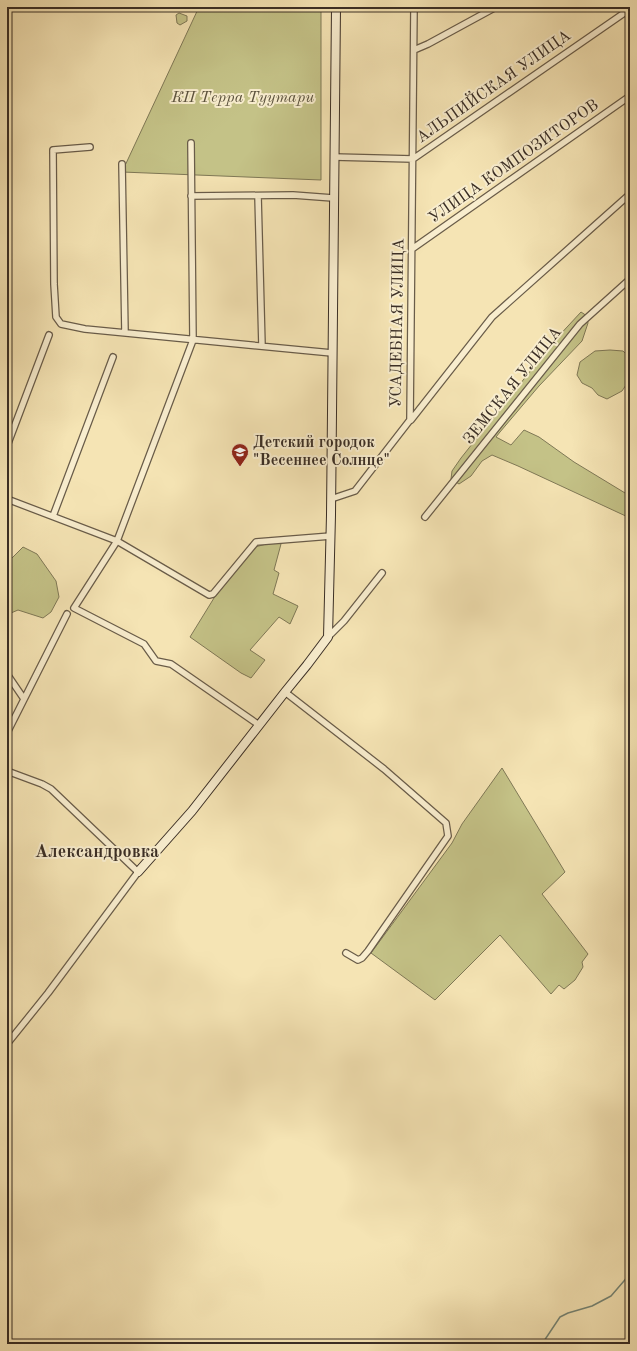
<svg xmlns="http://www.w3.org/2000/svg" width="637" height="1351" font-family="'Old Standard TT',serif">
	<rect width="100%" height="100%" fill="#f5e4b4"/>
	<filter id="stains"><feTurbulence type="fractalNoise" baseFrequency=".005" numOctaves="4"/><feColorMatrix values="0 0 0 0 .2 0 0 0 0 .09 0 0 0 0 .02 0 0 0 .5 -.17"/></filter>
	<radialGradient id="worn" r=".72"><stop offset=".6" stop-color="#630" stop-opacity="0"/><stop offset="1" stop-color="#630" stop-opacity=".3"/></radialGradient>
	<path fill="#c4c287" stroke="#7f7856" d="M199 7H321V180L122 172Z
		M179 13 187 16V21L180 25 177 23 176 15Z
		M581 312 587 316 588 323 582 341 539 386 500 432 496 437 511 445 524 430 539 437 574 462 630 496V518L518 466 492 455 482 461 471 476 459 484 451 479 452 471 461 458 555 340Z
		M610 350 623 351 630 358V379L622 391 607 399 598 395 592 388 582 383 577 375 580 362 595 351Z
		M274 542 281 544 274 570 279 573 273 594 298 606 290 624 279 617 250 650 265 660 251 678 241 673 190 637 214 598 255 547Z
		M23 547 37 554 56 581 59 597 51 612 43 618 18 610 11 613 7 611V563Z
		M502 768 565 872 542 894 588 954 582 962 583 967 575 980 564 989 559 985 551 994 500 935 435 1000 371 953 452 843 462 824Z"/>
	<g fill="none" stroke-linecap="round" stroke-linejoin="round">
		<path stroke="#758576" stroke-width="1.5" d="M542 1344 560 1317 568 1313 592 1306 611 1296 630 1274"/>
		<g stroke="#695c49" stroke-width="8">
			<path id="street" d="M414 50 428 44 496 7
				M191 143 193 340 117 541 74 608 144 644 156 661 171 664 259 725
				M90 147 53 150 54 284 56 317 61 324 85 329 332 353
				M334 157 413 159
				M413 159 630 9
				M122 164 125 333
				M191 196 293 195 333 198
				M258 196 262 346
				M412 249 630 96
				M411 420 492 317 630 194
				M7 446 49 335
				M7 499 117 541 209 595 213 594 256 542 331 536
				M331 499 355 491 410 420 414 7
				M53 516 113 357
				M425 517 580 324 630 279
				M328 637 344 621 382 573
				M7 674 24 699
				M285 692 384 769 446 823 448 836 368 951 362 958 358 960 346 953
				M7 733 67 614
				M7 771 42 784 51 789 138 872 48 993 7 1044"/>
		</g>
		<g stroke="#3a2e25" stroke-width="10">
			<path id="secondary" d="M138 872 192 811 285 692 307 665 328 637 331 515 336 7"/>
		</g>
		<use href="#street" stroke="#f8edce" stroke-width="5.5"/>
		<use href="#secondary" stroke="#f8edce" stroke-width="8"/>
	</g>
	<defs>
		<g id="school-pin" transform="scale(0.9)"><path d="M0 17L-7.5 6A9.5 9.5 0 1 1 7.5 6Z" fill="#8f2418" stroke="#f8edce"/><path d="M0-5L7-2L0 1L-7-2ZM-4 1L0 2.5L4 1V4Q0 6-4 4Z" fill="#fff"/></g>
	</defs>
	<g fill-rule="evenodd">
		<use href="#school-pin" x="240" y="452"/>
	</g>
	<g text-anchor="middle" dominant-baseline="central" stroke-width="4" stroke-linejoin="round" paint-order="stroke">
		<g font-size="16" fill="#3a2e25" stroke="#f8edce">
			<text transform="translate(494 87) rotate(-35)">АЛЬПИЙСКАЯ УЛИЦА</text>
			<text transform="translate(514 162) rotate(-35)">УЛИЦА КОМПОЗИТОРОВ</text>
			<text transform="translate(398 323) rotate(-89)">УСАДЕБНАЯ УЛИЦА</text>
			<text transform="translate(513 386) rotate(-51)">ЗЕМСКАЯ УЛИЦА</text>
		</g>
		<g font-size="16" font-style="italic" fill="#5c533e" stroke="#f8edce">
			<text x="243" y="98">КП Терра Туутари</text>
		</g>
		<g font-size="16" font-weight="bold" fill="#3a2e25" stroke="#f8edce" text-anchor="start">
			<text x="253" y="443">Детский городок<tspan x="253" dy="18">"Весеннее Солнце"</tspan></text>
		</g>
		<g font-size="18" font-weight="bold" fill="#3a2e25" stroke="#f8edce">
			<text x="97" y="852">Александровка</text>
		</g>
	</g>
	<rect width="637" height="1351" fill="none" stroke="#f5e4b4" stroke-width="24"/>
	<rect x="8" y="8" width="621" height="1335" fill="none" stroke="#3a2e25" stroke-width="2"/>
	<rect x="12" y="12" width="613" height="1327" fill="none" stroke="#3a2e25"/>
	<rect width="100%" height="100%" filter="url(#stains)"/>
	<rect width="100%" height="100%" fill="url(#worn)"/>
</svg>
